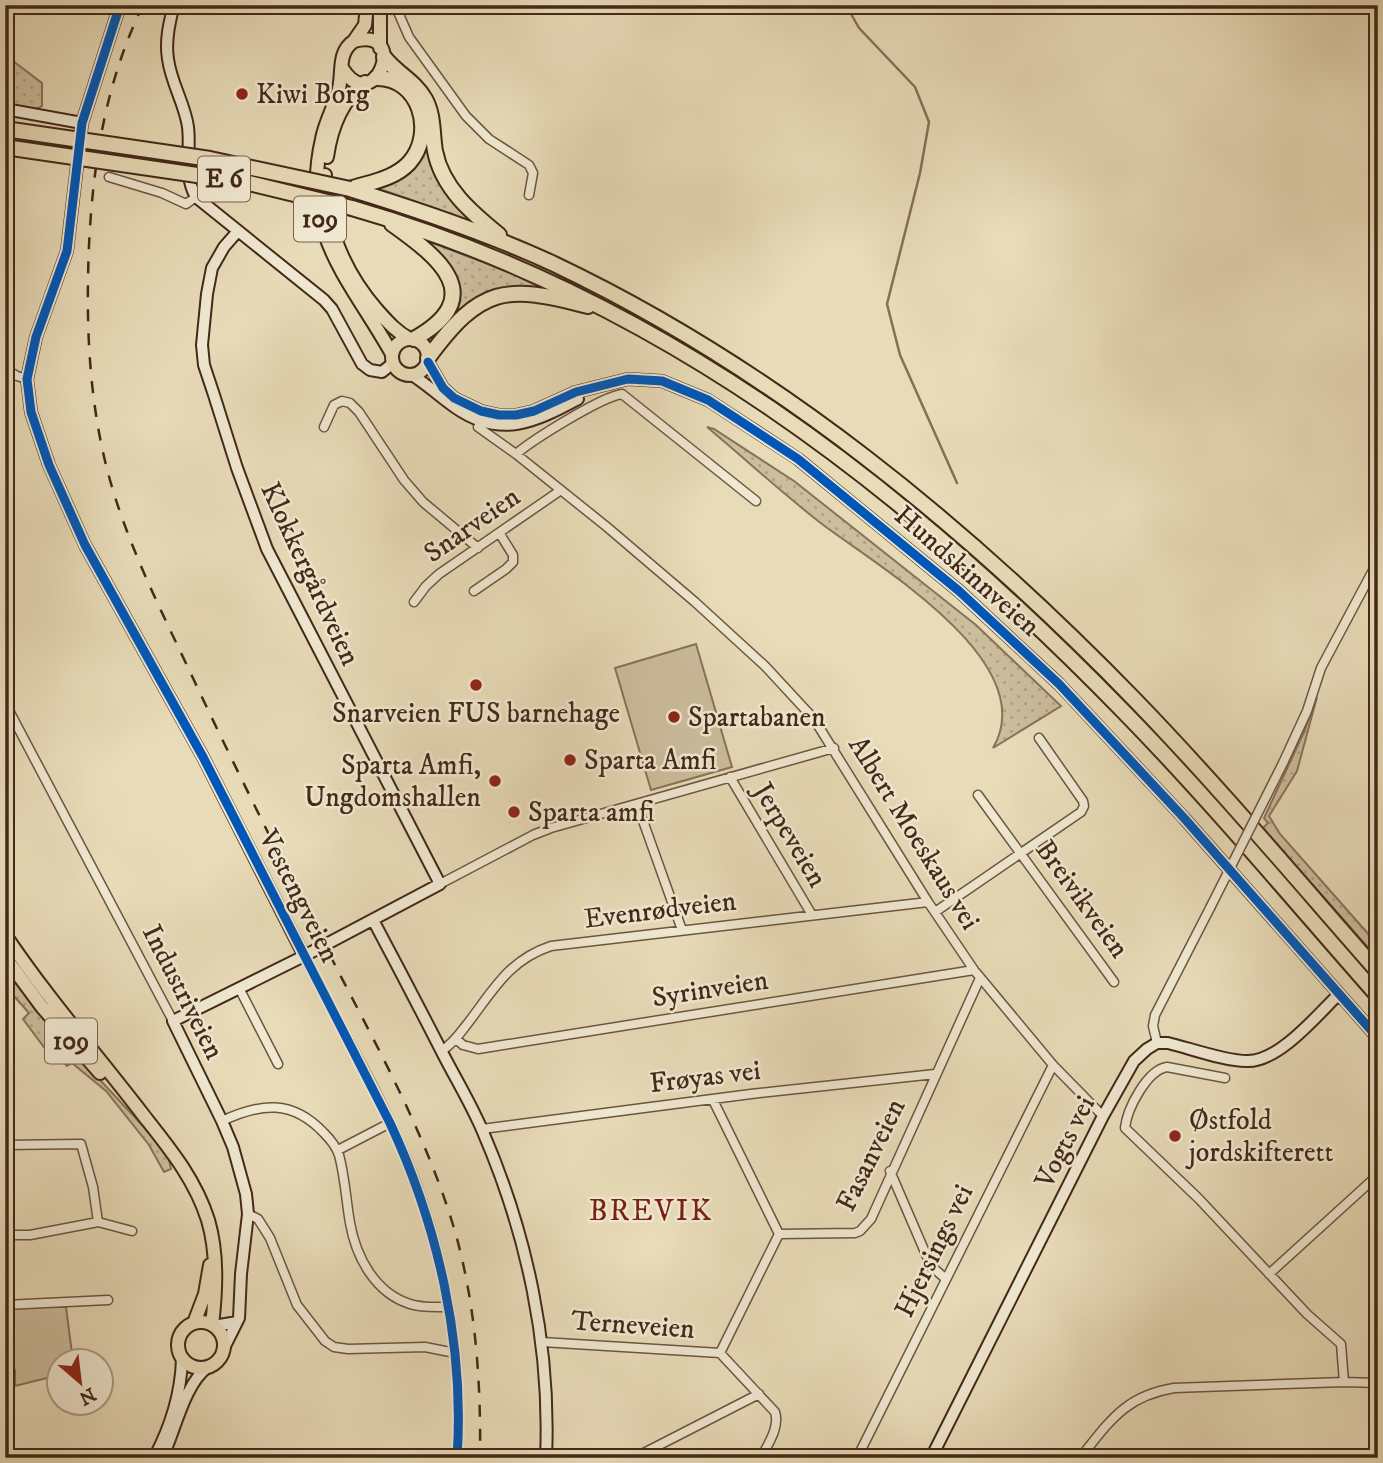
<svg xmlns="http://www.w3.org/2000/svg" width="1383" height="1463" font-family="'IM FELL DW Pica',serif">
	<defs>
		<pattern id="grass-dots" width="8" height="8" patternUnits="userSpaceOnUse" patternTransform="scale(1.75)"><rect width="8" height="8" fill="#ccbd9d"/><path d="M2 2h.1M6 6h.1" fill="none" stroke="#b0a287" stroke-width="1.8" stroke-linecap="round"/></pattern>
	</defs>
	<rect width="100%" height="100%" fill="#e8dbb8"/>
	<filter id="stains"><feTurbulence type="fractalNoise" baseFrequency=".00286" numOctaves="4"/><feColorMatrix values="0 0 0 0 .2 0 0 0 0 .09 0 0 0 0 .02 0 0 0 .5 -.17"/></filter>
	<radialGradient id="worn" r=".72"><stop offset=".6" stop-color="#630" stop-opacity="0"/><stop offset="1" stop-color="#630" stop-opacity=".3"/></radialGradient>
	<path fill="url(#grass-dots)" stroke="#88725b" stroke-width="2" d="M5 55 42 83V106C30 114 18 107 5 103Z
		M425 141 430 142 475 222 377 188Z
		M417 237 509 272 556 295C508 282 491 285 454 319L451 316 458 301Z
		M707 427 714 429 794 481 976 625 1061 706 993 748C1044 661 872 563 818 521 780 491 744 458 707 427Z
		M1317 697 1297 771 1269 816 1280 834 1378 945V959L1263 828 1268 823 1264 818 1304 732Z
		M5 966 61 1038 157 1141 169 1160 171 1169 164 1172 149 1145 106 1091 72 1063 67 1066 60 1058 55 1062 23 1019 29 1013 5 986Z"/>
	<path fill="#ccbd9d" stroke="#88725b" stroke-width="2" d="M696 644 732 767 651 790 615 668Z
		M5 1306 66 1307 73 1361 60 1362 59 1375 15 1386V1370L5 1369Z"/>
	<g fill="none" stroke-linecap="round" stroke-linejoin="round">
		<path stroke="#846f58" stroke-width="2.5" d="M846 5 859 28 915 87 929 122 920 173 887 304 900 355 957 483"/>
		<g stroke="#6c5541" stroke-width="11">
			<path id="street" d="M395 5 409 37 466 116 489 139 529 165 533 173 529 195
				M1372 5 1378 23
				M109 177 162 193 186 204 196 197
				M5 369 17 376 27 379
				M324 427 334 405 342 401 350 403 359 412 404 480 423 502 478 548
				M478 427 516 454 607 527 695 602 765 666 814 719 928 902 974 970 1053 1065 1103 1116
				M516 454C534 439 601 397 622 394L756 501
				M474 591 506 569 513 562V555L500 534
				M414 602 426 586 439 574 561 490
				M5 703 173 1021
				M1283 763 1307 711 1321 668 1378 561
				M730 777 812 915
				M978 795 1114 982
				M637 804 682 930
				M440 884 533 835 551 828 834 748
				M935 912 1081 812 1084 806 1083 801 1039 738
				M304 956C342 1030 386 1103 415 1180 447 1267 464 1366 457 1458
				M239 988 278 1064
				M456 1039 463 1045 478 1049 974 970
				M1157 1043 1153 1026 1155 1015 1210 908
				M441 1051C453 1044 460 1033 468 1023 494 989 509 960 551 946L928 902
				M1225 1078 1167 1067C1147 1070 1127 1109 1125 1128L1199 1199 1307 1314 1341 1344 1344 1382 1378 1383
				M713 1100 779 1234
				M222 1121C261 1103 292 1099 324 1133 330 1139 336 1146 339 1155 345 1177 346 1200 350 1223 356 1257 375 1293 410 1304 422 1308 435 1307 447 1307
				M482 1129 751 1094 935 1074
				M5 1145 81 1144 93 1187 98 1222
				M338 1150 390 1123
				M890 1171 931 1266 946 1279
				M248 1214 258 1219 270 1238 297 1305 325 1341 334 1347 348 1349 425 1347 455 1353
				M5 1235H30L98 1222 132 1231
				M1269 1274 1378 1175
				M5 1305 108 1300
				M542 1342 720 1353
				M634 1458 759 1394
				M761 1458C768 1444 780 1427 775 1412L720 1353 779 1234 855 1233 860 1231 871 1219 980 978
				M857 1458 1053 1065
				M1080 1458C1110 1421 1125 1396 1174 1388L1344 1382"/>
		</g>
		<g stroke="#432819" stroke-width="14">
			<path id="secondary" d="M120 5 82 123 67 251 36 337 27 379 31 412 49 465 85 545 203 757 304 956
				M174 5C169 23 165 41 168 59 171 83 185 104 188 127 191 151 183 175 196 197L324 300 332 309 362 364 370 370 382 372 393 363
				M5 109 82 123
				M428 362 443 388 454 398 481 411 499 415H516L534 411 576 392 628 379 662 381 708 400 798 459 959 591 1059 684 1184 818 1378 1038
				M412 375C428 385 441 398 456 408 501 439 535 422 578 399
				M373 920C397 965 421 1011 444 1056 457 1081 472 1106 483 1132 527 1234 551 1346 546 1458
				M214 1326 237 1322
				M223 1350 239 1318 241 1274 248 1214 246 1194 233 1147 222 1121 173 1021 304 956 440 884 267 549 237 468 214 395 204 365 202 345 207 294 212 268 224 247 238 231
				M154 1458C170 1428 181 1393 182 1359
				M162 1458C175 1432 184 1384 208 1367
				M931 1458 1103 1116 1134 1061 1147 1049 1157 1043H1168C1189 1048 1228 1062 1248 1061 1280 1061 1317 1015 1339 994"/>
		</g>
		<g stroke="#432819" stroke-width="16">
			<path id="primary" d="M380 5V48
				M5 12 15 5
				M354 41 365 25 367 5
				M342 68C374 120 411 26 354 41 336 53 344 74 338 93 333 109 325 123 322 139 300 234 350 279 392 354
				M327 157C331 128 341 101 365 82
				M325 175C324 225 344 272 377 310 387 321 396 332 410 339
				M392 357a18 18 0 1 1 36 0a18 18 0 1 1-36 0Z
				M5 935C48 999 98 1056 144 1116 170 1149 195 1179 208 1220 218 1254 216 1291 212 1325
				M5 957 42 1007 100 1073
				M178 1345a23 23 0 1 1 46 0a23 23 0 1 1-46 0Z
				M194 1323 205 1294 210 1265"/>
		</g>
		<g stroke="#432819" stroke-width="18">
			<path id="highway" d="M384 57C396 73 415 81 425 99 434 115 432 134 435 151 442 188 472 213 499 235
				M350 189C419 210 488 233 554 264 775 369 967 527 1136 701 1220 788 1298 881 1378 972
				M350 189C371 182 394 179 409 163 436 133 420 77 376 78
				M352 208C658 296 904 486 1123 711 1212 802 1294 901 1378 996
				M392 224C440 258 489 297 414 339
				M428 358C481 286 505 284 588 306"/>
		</g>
		<use href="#street" stroke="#f0e8d1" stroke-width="8"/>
		<use href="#secondary" stroke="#f0e8d1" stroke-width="10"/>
		<use href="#primary" stroke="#e8dbb8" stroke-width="12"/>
		<use href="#highway" stroke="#e8dbb8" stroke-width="14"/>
		<path stroke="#432819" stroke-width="2.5" stroke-dasharray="12 12" stroke-linecap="butt" d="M143 5C106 81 93 162 89 245 86 318 88 389 105 461 123 536 159 606 192 676 238 774 287 871 336 967 381 1054 429 1141 456 1235 476 1308 481 1383 480 1458"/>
		<g stroke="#6c5541" stroke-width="11" stroke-linecap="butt">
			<path id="street-bridge" d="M1210 908 1283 763"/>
		</g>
		<g stroke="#432819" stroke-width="18" stroke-linecap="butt">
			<path id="highway-bridge" d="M5 129 210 159 350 189
				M5 147 245 182 352 208"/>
		</g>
		<use href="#street-bridge" stroke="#f0e8d1" stroke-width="8"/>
		<use href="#highway-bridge" stroke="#e8dbb8" stroke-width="14"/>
		<g stroke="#f0e8d1" stroke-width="13">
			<path id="cycleway" d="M120 5 82 123 67 251 36 337 27 379 31 412 49 465 85 545 203 757 390 1123C438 1226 465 1344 457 1458
				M428 362 443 388 454 398 481 411 499 415H516L534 411 576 392 628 379 662 381 708 400 798 459 959 591 1059 684 1184 818 1378 1038"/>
		</g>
		<use href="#cycleway" stroke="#0057b8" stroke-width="9"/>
	</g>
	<g fill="#8f2418" stroke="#f0e8d1" stroke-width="2.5">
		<circle cx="242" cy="94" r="7"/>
		<circle cx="476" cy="685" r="7"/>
		<circle cx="674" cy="717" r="7"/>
		<circle cx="570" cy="760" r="7"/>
		<circle cx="495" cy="781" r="7"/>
		<circle cx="514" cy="812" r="7"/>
		<circle cx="1175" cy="1136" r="7"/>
	</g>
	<g text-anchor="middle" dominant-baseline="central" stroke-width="5" stroke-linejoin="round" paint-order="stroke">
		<g fill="#f0e8d1" stroke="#776250" stroke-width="2">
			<rect x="198" y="156.5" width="52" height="45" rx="5"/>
			<rect x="294" y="196.5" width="52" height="45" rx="5"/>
			<rect x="45" y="1018.5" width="52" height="45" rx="5"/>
		</g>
		<g font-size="26" font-weight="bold" fill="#432819">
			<text x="224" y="179">E 6</text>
			<text x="320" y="219">109</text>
			<text x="71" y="1041">109</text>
		</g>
		<g font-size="28" fill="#432819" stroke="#f0e8d1" text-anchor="start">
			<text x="256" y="94">Kiwi Borg</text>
			<text x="476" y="713" text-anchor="middle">Snarveien FUS barnehage</text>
			<text x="688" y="717">Spartabanen</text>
			<text x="584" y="760">Sparta Amfi</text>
			<text x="481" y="765" text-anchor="end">Sparta Amfi,<tspan x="481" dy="32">Ungdomshallen</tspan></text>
			<text x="528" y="812">Sparta amfi</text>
			<text x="1189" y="1120">Østfold<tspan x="1189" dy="32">jordskifterett</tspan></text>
		</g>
		<g font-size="28" fill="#432819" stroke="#f0e8d1">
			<text transform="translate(472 525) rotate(-35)">Snarveien</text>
			<text transform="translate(967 571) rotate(41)">Hundskinnveien</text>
			<text transform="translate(310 574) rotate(65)">Klokkergårdveien</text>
			<text transform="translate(914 833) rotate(58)">Albert Moeskaus vei</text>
			<text transform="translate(790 835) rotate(59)">Jerpeveien</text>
			<text transform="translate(299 896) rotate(63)">Vestengveien</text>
			<text transform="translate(1082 899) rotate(54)">Breivikveien</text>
			<text transform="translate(660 910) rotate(-7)">Evenrødveien</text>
			<text transform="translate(710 989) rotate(-9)">Syrinveien</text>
			<text transform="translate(183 992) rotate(63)">Industriveien</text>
			<text transform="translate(705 1077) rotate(-7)">Frøyas vei</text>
			<text transform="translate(1065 1142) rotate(-63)">Vogts vei</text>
			<text transform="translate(871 1155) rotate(-64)">Fasanveien</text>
			<text transform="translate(934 1251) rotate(-64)">Hjersings vei</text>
			<text transform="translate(633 1325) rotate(4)">Terneveien</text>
		</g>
		<g font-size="30" letter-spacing="2" fill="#7a1f14" stroke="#f0e8d1">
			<text x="651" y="1211">BREVIK</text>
		</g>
	</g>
	<rect width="1383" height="1463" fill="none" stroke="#e8dbb8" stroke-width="28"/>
	<rect x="7" y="7" width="1369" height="1449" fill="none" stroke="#432819" stroke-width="3.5"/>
	<rect x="14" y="14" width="1355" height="1435" fill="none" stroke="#432819" stroke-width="2"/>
	<g transform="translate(80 1382) rotate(152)"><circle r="33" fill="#f0e8d1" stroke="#ab9b87" stroke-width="2"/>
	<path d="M0-5L12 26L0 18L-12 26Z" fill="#8f2418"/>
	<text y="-10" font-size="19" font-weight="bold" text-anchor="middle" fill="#432819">N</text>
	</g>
	<rect width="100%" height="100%" filter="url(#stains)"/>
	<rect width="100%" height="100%" fill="url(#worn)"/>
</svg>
